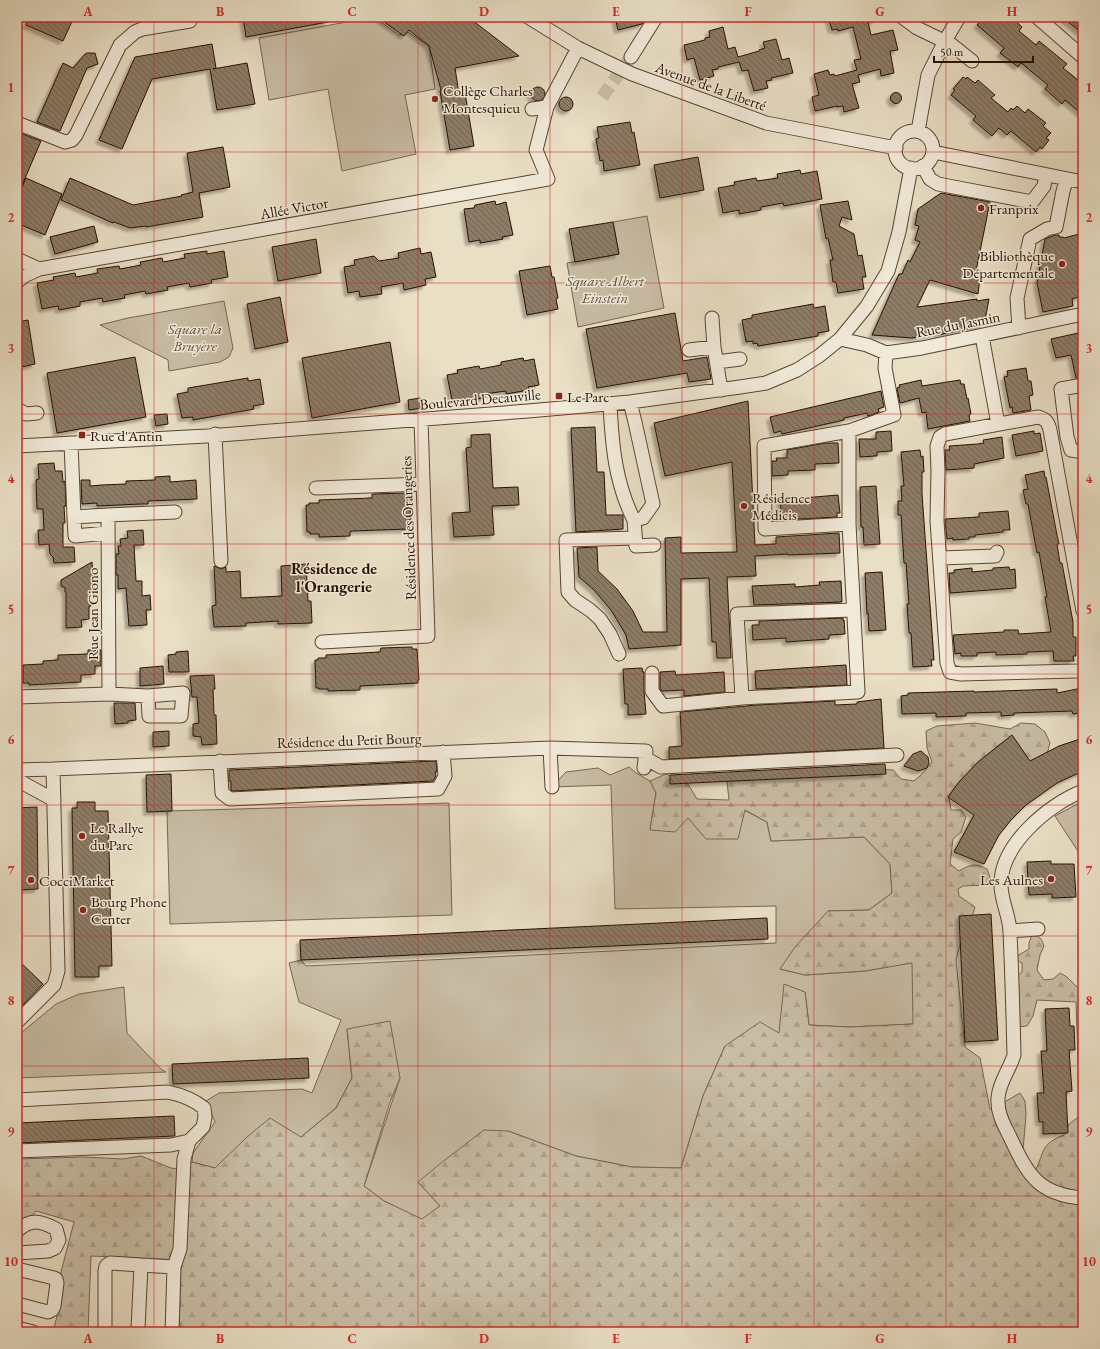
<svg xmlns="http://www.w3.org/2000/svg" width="1100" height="1349" font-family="'EB Garamond',serif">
	<defs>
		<pattern id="forest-firs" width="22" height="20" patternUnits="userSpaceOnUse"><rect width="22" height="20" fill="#c8bca4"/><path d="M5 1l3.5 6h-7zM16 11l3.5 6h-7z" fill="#aca18b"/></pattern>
		<pattern id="building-back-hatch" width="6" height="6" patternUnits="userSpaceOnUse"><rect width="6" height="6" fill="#8d7c66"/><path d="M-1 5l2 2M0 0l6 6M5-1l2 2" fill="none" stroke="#736452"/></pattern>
		<filter id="shadow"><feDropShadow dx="-3.5" dy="3.5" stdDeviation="1" flood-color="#0004"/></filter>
	</defs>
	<rect width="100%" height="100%" fill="#e9dfc5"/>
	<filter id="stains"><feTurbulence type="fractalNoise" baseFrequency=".005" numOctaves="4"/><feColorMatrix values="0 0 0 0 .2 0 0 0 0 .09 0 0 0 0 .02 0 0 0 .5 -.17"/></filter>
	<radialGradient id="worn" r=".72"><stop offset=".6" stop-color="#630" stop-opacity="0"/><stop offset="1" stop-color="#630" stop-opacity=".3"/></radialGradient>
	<path fill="#c8bca4" stroke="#786652" d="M374 17 399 35 408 32 429 46 435 89 405 95 416 154 342 171 328 89 269 100 259 38Z
		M647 216 664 308 578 327 567 263 619 254 613 222Z
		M224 301 233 348 229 357 220 362 169 371 168 360 100 325 128 318Z
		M629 767 636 773 650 781 656 793 650 829 688 817 744 810 767 822 771 841 864 837 890 864 892 893 869 910 828 911 780 969 805 975 865 971 913 962 914 1024 849 1027 809 1025 805 992 779 1033 725 1046 703 1096 681 1168 632 1167 576 1156 508 1131 418 1182 440 1206 422 1220 384 1201 364 1186 400 1078 347 1029 352 1078 336 1108 301 1137 215 1168 192 1162 193 1153 215 1122 206 1101 219 1093 302 1089 312 1093 341 1020 299 1002 289 963 301 960 306 966 776 943V906L615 909 611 785 552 787 566 772 598 768 610 775Z
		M1083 801V859L1055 816Z
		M449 803 452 915 170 924 167 811Z
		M124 987 127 1033 161 1069 166 1072 17 1078V1037L21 1033 56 1004 79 994Z"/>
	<path fill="url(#forest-firs)" stroke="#786652" d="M975 723 1010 729 1021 723 1035 724 1045 732 1050 743 1047 754 1039 760 1028 762 1011 742 1000 744 968 773 949 796 951 810H961L966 817 961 832 953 839 950 864 959 871C971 864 975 863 987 869L991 880 987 885 963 886 958 889 959 896 975 907 972 917 966 923 956 960 965 1047 980 1058 990 1109 1001 1104 1020 1093 1025 1101 1026 1115 1023 1150 1028 1167 1036 1169C1045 1150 1041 1144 1064 1135L1069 1124 1080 1116 1076 1002 1037 1000 1033 1016 1027 1026 1018 1027 1013 980 1022 972V963L1016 960 1017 956 1029 949V943L1032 935C1039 935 1042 939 1044 946L1040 955 1037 970 1044 980 1053 979 1060 973 1067 977 1083 993V1146L1081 1147 1080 1173 1083 1175V1332H179L181 1260 91 1256 88 1332H17V1322L53 1332 59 1308 60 1276 74 1222 36 1211 17 1235V1159L83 1157 123 1159 141 1156 171 1168 183 1170 192 1162 215 1168 247 1137 270 1118 301 1137 336 1108 352 1078 347 1029 390 1021 400 1078 390 1102 364 1186 384 1201 422 1219 440 1206 418 1182 441 1163 484 1130 508 1131 576 1156 632 1167 681 1168 703 1096 725 1046 760 1022 779 1033 784 984 805 992 809 1025 849 1027 913 1024 912 963 865 971 805 975 780 969 795 947 828 911 869 910 892 893 890 864 864 837 771 841 767 822 745 810 738 839H706L688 818 675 832 650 830 656 793 650 781 666 774 688 784 697 799 729 800 727 782 742 768 773 773 833 767 893 770 901 779 914 781 923 773 932 762 927 748 926 731 937 726Z"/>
	<path fill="url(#building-back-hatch)" stroke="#291000" filter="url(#shadow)" d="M29 17H74L63 41 26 25Z
		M243 17H327L328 22 246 37Z
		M377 17H468L519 56 455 68 459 94 465 93 474 146 450 150 440 91 441 90 429 46 409 30 404 36Z
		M615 17H647L642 24 618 30Z
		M828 17H876V20L868 22 871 35 893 30 898 50 890 51 894 73 881 76 880 69 858 75 860 82 852 84 859 108 844 112 843 106 837 107V106L815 111 812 97 819 95 814 74 828 70 830 75 834 74 835 76 857 70 854 60 861 59 853 27 838 31 837 29 832 30Z
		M984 17H1011L1022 27 1019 31 1036 45 1039 41 1067 64 1063 68 1083 84V115L1065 100 1062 104 1045 89 1048 85 1021 63 1018 67 1000 53 1004 48 977 25Z
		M1062 17H1083V34Z
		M723 27 728 49 735 47 738 57 759 51V50L765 48 763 42 776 39 782 60 789 58 793 73 771 78 772 80 766 81 768 88 754 91 748 70 742 71 739 62 718 67V69L712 70 714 76 700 80 694 58 687 60 684 45 705 40V38L710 37 709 31Z
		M212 44 216 68 213 69 247 63 255 104 217 110 210 69 152 79 122 149 99 140 135 57Z
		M87 53H95L98 64 87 68 60 131 37 122 63 63 73 68 85 54Z
		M963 77 966 79 967 77 975 83 978 80 995 95 991 98 1008 112 1011 108 1013 110 1017 106 1025 113 1028 109 1046 123 1043 126 1051 133 1046 138 1049 140 1042 149 1040 147 1036 152 1011 131 1007 135 999 128 992 136 973 120 976 116 951 95 955 90 953 89Z
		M531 94a7 7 0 1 1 14 0a7 7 0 1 1-14 0Z
		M890.5 98a5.5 5.5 0 1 1 11 0a5.5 5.5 0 1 1-11 0Z
		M559 104a7 7 0 1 1 14 0a7 7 0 1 1-14 0Z
		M630 122 632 133 634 132 640 165 604 171 603 160 600 161 596 139 599 138 597 127Z
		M17 132 41 141 17 197Z
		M223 147 230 187 199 193 203 217 146 227V226L130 228 114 222 113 223 61 200 70 178 133 205 182 196 181 195 193 192 187 153Z
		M698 157 704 190 660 198 654 165Z
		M800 170 801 174 817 171 822 199 784 206 783 203 761 207V210L739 214V210L723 213 718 188 735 185 734 182 756 178 757 181 778 178 777 174Z
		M26 178 62 194 45 235 17 223V199Z
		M941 193 990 202 976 271H981L978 294 930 280 917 307 977 299V301L989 299 984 325 938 335V333L912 338 872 335 899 274H902L908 260 910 262 920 242 915 240 919 226 915 225 918 209Z
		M495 201 496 205 506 202 513 235 502 237 503 239 480 243V240L469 242 464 209 474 208 475 205Z
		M848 201 852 220 842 217 839 226 854 234 858 256 862 255 866 277H862L864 289 838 293 836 282H833L830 260H833L828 238 826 239 820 205Z
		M613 222 619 254 575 262 569 229Z
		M94 226 98 242 55 254 50 237Z
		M1083 233V274H1081L1078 290 1079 297 1072 299 1073 306 1043 312 1037 283 1045 239 1055 235H1059V237H1063L1064 238Z
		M316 239 321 273 278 281 272 247Z
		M420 248 421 254 431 252 436 277 425 279 426 285 404 290 403 283 381 287 382 294 360 297 359 291 348 293 344 267 355 265 354 260 374 256 379 261 399 258 398 253Z
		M207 251V254L224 251 228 277 211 280 212 283 190 287 189 283 167 287 168 290 146 294 145 291 124 295 125 298 103 302 102 298 80 302V306L59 310 58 306 42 309 37 283 54 280 53 277 75 273 76 277 98 273 97 269 119 266 120 269 141 265 140 262 162 258 163 262 185 258 184 254Z
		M550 266 552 277H554L558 298 556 299 558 309 527 315 519 271Z
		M280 297 288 342 255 349 247 304Z
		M813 304 814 308 825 306 829 331 818 333V336L758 346 757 343 753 344V341L746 342 742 320 752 318V315Z
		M675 313 683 361 707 357 711 379 689 382 687 373 597 388 586 329Z
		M28 320 35 364 17 368V322Z
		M1083 332V377L1076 378 1071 355 1056 358 1051 339Z
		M390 342 400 402 312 418 302 358Z
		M135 357 146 417 57 433 47 373Z
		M523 358 524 361 534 359 539 385 528 387 529 390 506 394V391L484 394 485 398 462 401V399L452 400 447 375 458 373 457 370 479 366 480 369 501 365V362Z
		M1026 368 1028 381H1031L1033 395 1029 396 1031 410 1013 413 1012 407 1010 408 1004 377 1008 376 1007 371Z
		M248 378V381L260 379 264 404 253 406 254 409 193 420V417L182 418 177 394 188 392V388Z
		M921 380 922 386 960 380 961 384H964L967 399 968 398 971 414 969 415 970 421 928 429 926 412 922 413 919 398 900 403 897 388 900 387 899 385Z
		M881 391 884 407 878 409 879 412 868 416 867 413 844 418V420L782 434 781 431 774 433 770 417Z
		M420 398 422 408 409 410 408 400Z
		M748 401 755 545 776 544V537L839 533 840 553 788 555V554L755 556 756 576 727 577 731 658H717L716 642H712L709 578 681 579V645L629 649 626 635 611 610 594 590 579 577 577 548 597 547 598 571 617 589 633 611 643 632H667L665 538 681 537V553L737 552 732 462 665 476 654 423Z
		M167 414 168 424 156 426 154 415Z
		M595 427 597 472H604L606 515H623V529L576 532 571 428Z
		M891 431 892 451 877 452V456H875L860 457 859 439H876V432Z
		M1034 431V434L1040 433 1043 451 1016 456 1012 435Z
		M490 434 493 488 518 487 519 505 492 506 494 535 454 537 452 513 470 512 466 448 471 447V435Z
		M1002 437 1004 458 974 464V468L946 470 945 450H950L949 446 978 444 984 443 983 440Z
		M825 443H838L839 463 815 464V470L788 471V475L772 476V461H777L776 458H787V450Z
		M920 450 921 457 923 456 924 472H922V494L934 660H931L932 666 913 667 911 633H909L907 604H909L906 563H904L901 515H898V501H902L901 486H904L901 452Z
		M54 463 55 471H62L63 482 65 481 66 506H64L65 523H63V547H74L75 562 54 563 53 557 50 554 49 544 39 545 38 530H44L43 509H37L36 480 39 479 38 464Z
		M1044 471 1045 478 1046 477 1057 535 1059 544H1057L1060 563H1062L1073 622V637H1076V656H1073L1074 661H1054L1053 651 1027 652V654L996 655V652L977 653V656H961V653L955 654 953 635 1004 632V630H1018L1019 634 1051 632 1045 597H1047L1039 552 1037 553 1028 504H1026L1023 490 1028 489 1025 475Z
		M170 476V482L196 480 197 499 148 501V504H141L97 506V503L82 504 81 480H90V486L102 485 126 484V481L155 480V477Z
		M876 486 880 544 864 545 863 527H861L860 487Z
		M409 493 411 519H410L409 529 352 531 350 532V536L319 537V534H310V532H307L306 505H309V503H319V500L372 498V494Z
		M838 495 840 513H837V517L782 520 780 500Z
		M1008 511 1010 530H1003V532L975 535V537H969V539L953 540V538L947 539 945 519 979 517V513Z
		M143 530 144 545H134L136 581H142V596L150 595 151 610H146L147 625 129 626 126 588 118 589V575H116V554H119L118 546H121L120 539 128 538 127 531Z
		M92 562 94 592H90L91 606H89V619L81 620 82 627 66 628V592H65V588L61 586V580Z
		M306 564 308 601H311L312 623 278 624V621L246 623V626L214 627 212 606 216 605 214 566 221 569 226 567V572L240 571 241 598 282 596 281 566Z
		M1009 567 1010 570 1015 569 1016 588 950 593 949 573H954V570L972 568V572L993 570V568Z
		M882 572 886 630 869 631 868 613 867 614 865 573Z
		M841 581 842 602 754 605 752 586 795 584V587L820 585 819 582Z
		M843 618V620H844L845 634 829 635V639L786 642V638L753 640 752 625H759V621Z
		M412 647V649H417L419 680H418V683L360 686V690L328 691V689H319V688H316L315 660H318V658H326V655L380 652 381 648Z
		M88 650H101V666H95V674L81 675V682L29 685V683H23V665L43 664V661L58 660V655L88 654Z
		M188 651 189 672H169L168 655 176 654V652Z
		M846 665 847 685 756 689 755 671Z
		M163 666 164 684 140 686V668Z
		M642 668 643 672H644V691L646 714 628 715V704H625L623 669Z
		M675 671 676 675 724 672 725 692 684 696V690L662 691 660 688V672Z
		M214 675 215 689H213L214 715H216L217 744 202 745 201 737 193 736V724L199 723 197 697H192L190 676Z
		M1082 688 1083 689V712L1073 714 1072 711 1014 713V715L1001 716V712L966 713V716L936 717V713L902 714 901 696 908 695V693L974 691V692L1057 689V693Z
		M881 699 884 748 669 759V747L682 746 680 712 757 705 835 701V705L857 704V702Z
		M114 703H135L136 720 128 721V723L115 724Z
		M169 731V746L153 747V732Z
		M1012 735 1030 761 1059 746 1083 738V771L1057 783 1026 805 1011 820 999 835 984 864 954 852 974 815 948 797 959 782 978 762Z
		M921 751 928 757 929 763 927 768 918 771 904 766 913 754Z
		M436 761 437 772H435L436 776 433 781 232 791 231 790V781H229V770Z
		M885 764 886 774 670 784V775Z
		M171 774 172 811 147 812 146 775Z
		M77 802H95V811H108L112 966H99V977H75L72 808H77Z
		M37 807 38 889 17 890V808Z
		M1051 861V864H1074L1076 897 1052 898V894L1029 895 1027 862Z
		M991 914 998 1040 965 1042 959 916Z
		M767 918 768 939 301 960 300 940Z
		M17 959 43 984 17 1011Z
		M1069 1008 1070 1026H1074L1075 1050H1069L1072 1091 1066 1092 1068 1133 1043 1134V1122H1039L1037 1093H1044L1041 1051H1047L1045 1009Z
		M308 1058 309 1078 173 1084 172 1064Z
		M174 1116 175 1136H174L17 1143V1123Z"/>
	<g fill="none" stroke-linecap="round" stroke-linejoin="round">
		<path stroke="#ccc0a7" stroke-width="13" stroke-dasharray="13 6" stroke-linecap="butt" d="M602 97 631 57"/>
		<g stroke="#594431" stroke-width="15">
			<path id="minor" d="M528 17 578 48 632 74 766 123 896 148
				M902 17 917 28 952 45 972 61
				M1037 17 1083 57
				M631 57 656 17
				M532 109 547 107
				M17 123 65 142 72 140 76 135 120 45 135 32 142 29 190 21
				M918 131 928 75 945 41 959 17
				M895 150a19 19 0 1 1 38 0a19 19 0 1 1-38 0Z
				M933 152 1083 182
				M923 166 930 179 938 184 1032 202 1044 186 1046 175
				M17 259 39 269
				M17 282 24 276 39 269 548 179 536 150 547 107 578 48
				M712 318 714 347 721 390
				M1019 328 1017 298 1030 239 1047 229 1056 227 1063 191 1067 179
				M982 336 998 424
				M840 339 867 345 886 353 922 348 1083 314
				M689 350 714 347
				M717 362 740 359
				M1083 385 1061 389 1067 437 1071 450 1083 452
				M630 402 635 422 653 504 643 518 634 520 636 546 654 545
				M610 404C612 444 615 483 634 520
				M17 409 26 414 37 413
				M849 431V524L765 529 764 446 849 431 894 415 885 368 886 353
				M215 434 221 561
				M71 443 74 517
				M17 446 207 436 528 411 630 402 740 387 766 383 797 370 819 356 840 339 867 306 888 271 899 232 911 168
				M316 488 423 484
				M108 515 175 512
				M849 524 858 692 742 698 737 614 853 610
				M107 533 75 536 74 517 108 515 109 694
				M941 558 995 556 997 552
				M1083 611 1050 430C1048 422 1046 419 1038 417L945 434 940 437 937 446 938 471 937 521 947 663 950 672 961 674 1078 671 1083 670
				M322 642 428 636 421 419
				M619 654 610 634 600 619 590 610 575 600 568 592 566 540 635 538
				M652 673V691L663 706 742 698
				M17 697 109 694 148 696 183 693 181 716H149L148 696
				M550 748 552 787
				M645 758 661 767 897 755
				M220 761 222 793 230 799 438 789 445 776 443 752
				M53 769 550 748 646 751 644 768
				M17 770 53 769 58 971 54 985 17 1022
				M17 778 21 782 54 800
				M1083 791C1049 804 1000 845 1001 885 1001 902 1010 916 1010 933 1012 974 1013 1014 1014 1055 1010 1069 999 1082 998 1098 997 1112 1003 1123 1009 1135 1027 1173 1037 1195 1083 1198
				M1010 931 1038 929
				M17 1100 168 1092C182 1095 193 1099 204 1108L205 1117 203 1127 189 1141 171 1145 17 1151
				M17 1231C31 1218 41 1221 56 1229L59 1240 55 1248 48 1251 17 1253
				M17 1269 54 1278 56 1279 57 1283 54 1306 52 1310 48 1312 17 1304
				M105 1327V1271L106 1266 110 1263 141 1265
				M17 1328 33 1332
				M138 1329 141 1265 174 1267
				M172 1332 174 1267 180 1249 184 1159 189 1141"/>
		</g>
		<use href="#minor" stroke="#f1ead9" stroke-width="13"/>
	</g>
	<path fill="none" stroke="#d62828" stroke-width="1" stroke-opacity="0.55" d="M154 17V1332M286 17V1332M418 17V1332M550 17V1332M682 17V1332M814 17V1332M946 17V1332M17 152H1083M17 283H1083M17 414H1083M17 544H1083M17 674H1083M17 805H1083M17 936H1083M17 1066H1083M17 1196H1083"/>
	<g fill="#8f2418" stroke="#f1ead9" stroke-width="1.5">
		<circle cx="435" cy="99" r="4"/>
		<circle cx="981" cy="208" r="4"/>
		<circle cx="1062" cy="264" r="4"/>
		<rect x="555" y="392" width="8" height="8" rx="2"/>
		<rect x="78" y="431" width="8" height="8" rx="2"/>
		<circle cx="744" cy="506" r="4"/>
		<circle cx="82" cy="836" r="4"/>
		<circle cx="1051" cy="879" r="4"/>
		<circle cx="31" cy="880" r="4"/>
		<circle cx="83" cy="910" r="4"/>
	</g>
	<g text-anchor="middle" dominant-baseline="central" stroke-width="3" stroke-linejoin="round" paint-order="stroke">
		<g font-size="15" fill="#291000" stroke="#f1ead9">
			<text transform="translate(711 86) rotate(20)">Avenue de la Liberté</text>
			<text transform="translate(294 208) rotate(-10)">Allée Victor</text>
			<text transform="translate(958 324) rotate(-11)">Rue du Jasmin</text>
			<text transform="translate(480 399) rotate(-5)">Boulevard Decauville</text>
			<text transform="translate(408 528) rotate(-92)">Résidence des Orangeries</text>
			<text transform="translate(92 614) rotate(-90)">Rue Jean Giono</text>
			<text transform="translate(349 740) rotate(-2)">Résidence du Petit Bourg</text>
		</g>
		<g font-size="15" fill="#291000" stroke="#f1ead9" text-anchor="start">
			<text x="443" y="90">Collège Charles<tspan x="443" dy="17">Montesquieu</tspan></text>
			<text x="989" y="208">Franprix</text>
			<text x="1054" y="255" text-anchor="end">Bibliothèque<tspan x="1054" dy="17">Départementale</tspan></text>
			<text x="567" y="396">Le Parc</text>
			<text x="90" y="435">Rue d'Antin</text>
			<text x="752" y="497">Résidence<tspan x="752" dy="17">Médicis</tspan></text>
			<text x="90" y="827">Le Rallye<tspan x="90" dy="17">du Parc</tspan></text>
			<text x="1043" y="879" text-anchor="end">Les Aulnes</text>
			<text x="39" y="880">CocciMarket</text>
			<text x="91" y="901">Bourg Phone<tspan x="91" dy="17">Center</tspan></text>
		</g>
		<g font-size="15" font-style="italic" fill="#614c39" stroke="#f1ead9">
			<text x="605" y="280">Square Albert<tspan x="605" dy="17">Einstein</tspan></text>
			<text x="195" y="328">Square la<tspan x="195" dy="17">Bruyère</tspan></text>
		</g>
		<g font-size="16" font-weight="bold" fill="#291000" stroke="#f1ead9">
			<text x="334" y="568">Résidence de<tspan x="334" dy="18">l'Orangerie</tspan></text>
		</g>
	</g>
	<rect width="1100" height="1349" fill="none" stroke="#e9dfc5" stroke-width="44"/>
	<path d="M934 56v6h99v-6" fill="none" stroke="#291000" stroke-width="2"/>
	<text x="940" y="56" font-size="12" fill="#291000" stroke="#f1ead9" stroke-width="3" paint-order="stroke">50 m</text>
	<rect x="22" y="22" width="1056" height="1305" fill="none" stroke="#d62828" stroke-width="1.5"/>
	<g font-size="13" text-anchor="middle" font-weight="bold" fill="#d62828">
		<text x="88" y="16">A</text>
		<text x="220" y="16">B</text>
		<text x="352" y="16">C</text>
		<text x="484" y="16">D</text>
		<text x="616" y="16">E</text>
		<text x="748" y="16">F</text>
		<text x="880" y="16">G</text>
		<text x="1012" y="16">H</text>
		<text x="11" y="92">1</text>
		<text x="1089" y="92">1</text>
		<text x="11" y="222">2</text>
		<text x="1089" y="222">2</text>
		<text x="11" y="353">3</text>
		<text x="1089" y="353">3</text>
		<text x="11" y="483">4</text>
		<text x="1089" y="483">4</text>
		<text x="11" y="614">5</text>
		<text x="1089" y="614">5</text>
		<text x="11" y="744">6</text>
		<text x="1089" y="744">6</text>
		<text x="11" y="875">7</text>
		<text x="1089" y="875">7</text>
		<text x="11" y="1005">8</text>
		<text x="1089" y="1005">8</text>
		<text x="11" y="1136">9</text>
		<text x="1089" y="1136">9</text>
		<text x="11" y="1266">10</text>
		<text x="1089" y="1266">10</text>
		<text x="88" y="1343">A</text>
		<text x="220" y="1343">B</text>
		<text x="352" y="1343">C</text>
		<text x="484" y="1343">D</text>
		<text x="616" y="1343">E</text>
		<text x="748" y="1343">F</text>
		<text x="880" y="1343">G</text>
		<text x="1012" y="1343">H</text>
	</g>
	<rect width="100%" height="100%" filter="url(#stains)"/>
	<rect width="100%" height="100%" fill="url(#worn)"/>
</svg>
